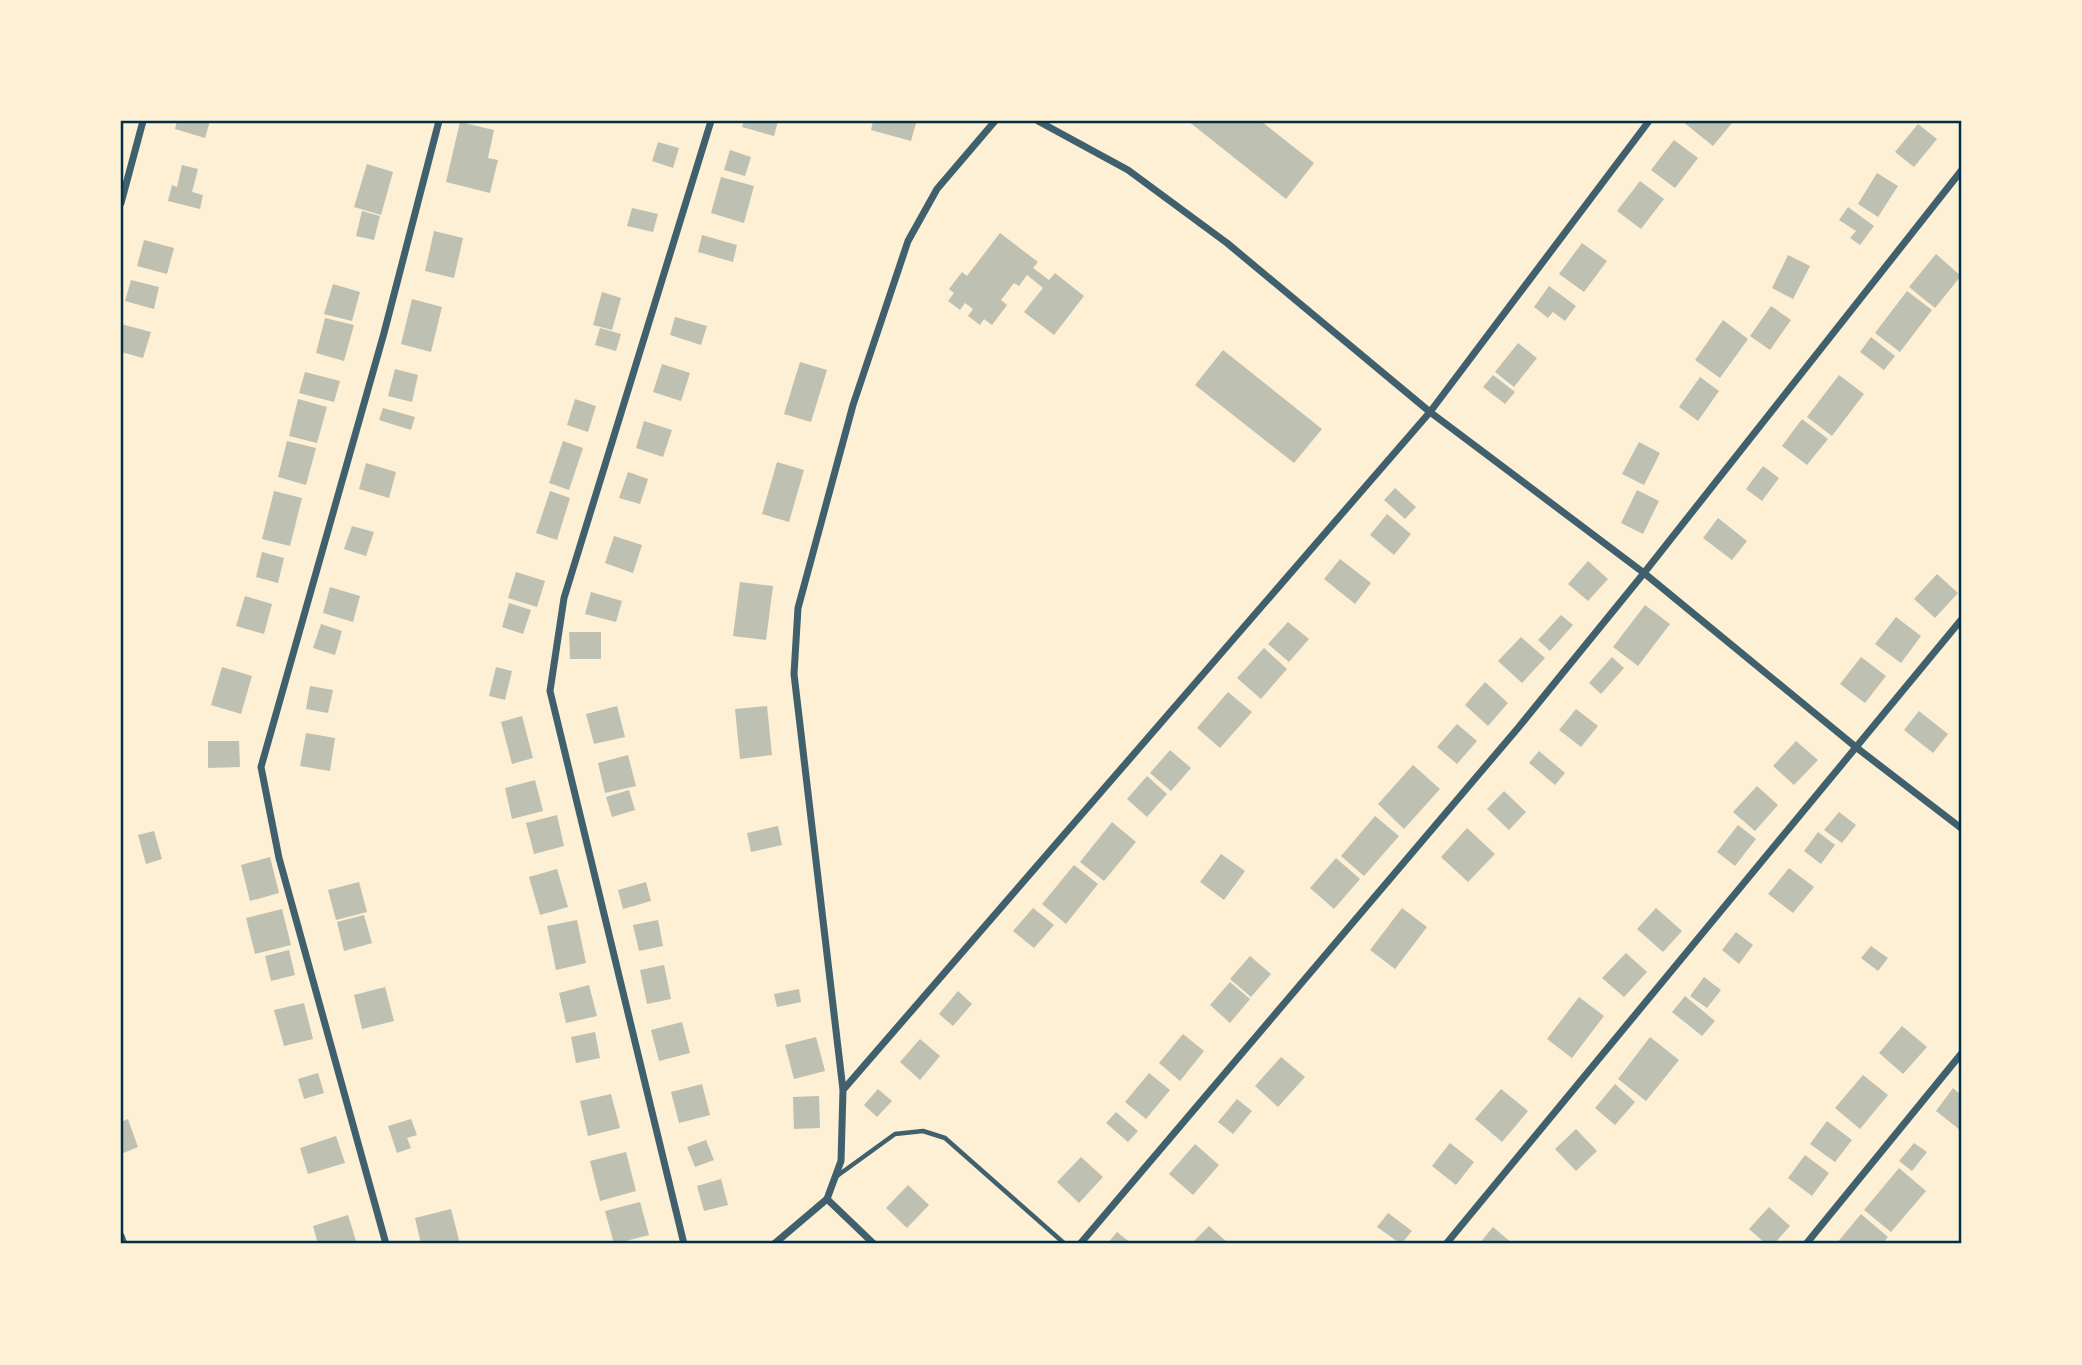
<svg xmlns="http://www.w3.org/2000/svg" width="2082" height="1365" font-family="'Space Grotesk',sans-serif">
	<rect width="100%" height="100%" fill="#fdf0d5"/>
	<path fill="#bec0b2" d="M177 121H210L205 138 175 129Z
		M744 121H778L774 136 742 127Z
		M873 121 916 123 911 141 871 130Z
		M1188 121H1261L1314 163 1286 199Z
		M1682 121H1730L1732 123 1713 146Z
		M460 122 494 130 488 158 498 160 490 193 446 182Z
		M1918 124 1937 139 1914 167 1895 152Z
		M1674 140 1698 158 1675 188 1651 170Z
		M658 142 679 148 673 168 652 161Z
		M730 150 751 157 745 176 724 170Z
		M367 164 393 172 381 215 354 207Z
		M182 165 198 169 192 192 203 195 200 209 168 201 172 185 177 187Z
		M1877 173 1898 186 1878 217 1858 204Z
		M721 177 754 186 744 223 711 213Z
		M1640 181 1664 199 1641 229 1617 211Z
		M1848 207 1874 226 1860 245 1850 238 1856 231 1839 220Z
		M632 208 658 214 653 232 627 226Z
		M362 211 380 216 374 240 356 236Z
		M434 231 463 238 454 278 425 271Z
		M1000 233 1038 262 1033 268 1049 280 1055 273 1084 296 1054 335 1024 312 1043 288 1027 275 1019 286 1014 283 1001 300 1007 305 992 325 984 319 980 325 968 316 973 309 965 303 960 310 948 301 954 293 949 289 962 272 967 276Z
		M702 235 737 245 733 262 698 252Z
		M144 240 174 248 167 274 137 266Z
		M1582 243 1607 261 1584 292 1559 274Z
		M1936 254 1961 276 1935 308 1909 287Z
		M1788 255 1810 266 1793 299 1772 288Z
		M131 280 159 287 154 309 125 301Z
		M333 284 360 292 352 321 324 314Z
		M1549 286 1576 306 1565 321 1553 312 1548 318 1534 307Z
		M1907 291 1932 310 1900 352 1875 333Z
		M602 292 621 298 612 330 593 325Z
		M412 299 442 307 431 352 401 344Z
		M1771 306 1791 320 1770 350 1750 336Z
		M675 317 707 326 701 345 670 335Z
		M325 318 354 325 344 361 316 353Z
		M1723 320 1748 339 1720 378 1695 360Z
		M121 324 151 332 143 358 121 352Z
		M600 328 621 334 616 351 595 345Z
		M1871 337 1895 356 1884 370 1860 352Z
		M1518 343 1537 358 1514 387 1495 372Z
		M1223 350 1322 429 1294 463 1195 385Z
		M800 362 827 370 811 422 784 414Z
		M662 364 690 373 681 401 653 392Z
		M395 369 418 375 412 402 388 396Z
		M305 372 340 381 334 402 299 393Z
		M1493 375 1515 392 1505 404 1483 387Z
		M1839 375 1864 394 1832 436 1807 417Z
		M1700 377 1719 391 1698 421 1679 407Z
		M298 399 327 407 317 443 289 436Z
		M575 399 596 406 588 432 567 425Z
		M383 408 415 417 411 430 379 420Z
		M1802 419 1828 439 1807 465 1782 446Z
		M644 421 672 430 663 457 636 448Z
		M287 441 316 448 306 485 278 477Z
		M563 441 583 448 569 490 549 483Z
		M1639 442 1660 453 1644 485 1622 474Z
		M777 462 804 470 789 522 762 514Z
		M366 463 396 472 389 498 359 489Z
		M1763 466 1779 478 1762 501 1746 489Z
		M628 472 648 479 640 504 619 498Z
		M1395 488 1416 507 1405 519 1384 500Z
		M1637 490 1659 501 1643 534 1621 523Z
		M274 491 302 498 290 546 262 539Z
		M550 491 570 498 557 540 536 533Z
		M1387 514 1411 534 1394 555 1370 535Z
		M1718 518 1747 541 1732 560 1703 538Z
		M352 526 374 532 366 556 344 549Z
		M614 536 642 545 633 573 605 563Z
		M262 552 284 558 278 583 256 577Z
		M1340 559 1371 583 1355 604 1324 579Z
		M1588 561 1608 579 1588 601 1568 584Z
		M516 572 545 581 537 607 508 598Z
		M1937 574 1958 593 1935 618 1914 599Z
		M740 582 773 586 766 640 733 636Z
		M330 587 360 596 353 622 323 613Z
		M591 592 622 601 616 622 585 614Z
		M245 596 272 604 264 634 236 626Z
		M509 603 531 610 523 634 502 627Z
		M1645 605 1670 624 1638 666 1613 647Z
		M1561 615 1573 625 1550 651 1538 640Z
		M1896 617 1921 636 1901 663 1875 644Z
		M1288 622 1309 639 1289 662 1268 644Z
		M321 624 342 631 335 655 313 648Z
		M569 632H601V659H570Z
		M1521 637 1545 658 1522 683 1498 661Z
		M1264 648 1287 669 1261 699 1237 678Z
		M1612 657 1624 668 1601 694 1589 683Z
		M1861 657 1886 676 1865 703 1840 684Z
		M222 667 252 676 241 714 211 705Z
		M496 667 512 671 505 700 489 696Z
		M1485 682 1508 703 1488 726 1465 705Z
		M310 686 333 690 328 713 306 709Z
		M1228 692 1252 712 1220 748 1197 728Z
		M617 706 625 737 594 744 586 714Z
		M767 706 772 755 740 759 735 709Z
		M1576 709 1598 726 1581 747 1559 730Z
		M1919 711 1948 734 1933 753 1904 730Z
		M522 716 533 758 512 764 501 722Z
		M1457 724 1477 741 1457 764 1437 747Z
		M306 733 335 738 330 771 300 766Z
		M208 741H239L240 767 208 768Z
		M1796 741 1818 760 1794 785 1773 766Z
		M1170 750 1191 768 1171 791 1150 773Z
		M1539 751 1565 773 1555 785 1529 763Z
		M628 755 636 786 605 793 598 763Z
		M1413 765 1440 789 1404 829 1378 804Z
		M1147 776 1167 794 1147 817 1127 799Z
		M535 780 543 811 512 819 505 788Z
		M1757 786 1778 805 1755 831 1733 812Z
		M629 790 635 810 612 817 606 797Z
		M1504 791 1526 812 1509 830 1487 809Z
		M1839 812 1856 825 1842 843 1824 830Z
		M557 815 564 846 534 854 526 823Z
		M1375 816 1399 836 1364 876 1341 856Z
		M1112 822 1136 842 1104 881 1080 862Z
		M1738 825 1756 839 1735 866 1717 852Z
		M778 826 782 845 751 852 747 833Z
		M1467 828 1495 854 1468 882 1441 857Z
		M154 831 162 859 146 864 138 835Z
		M1818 832 1835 845 1821 864 1804 851Z
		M1221 854 1245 871 1224 900 1200 882Z
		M270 857 279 893 250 901 241 865Z
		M1336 858 1360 879 1334 909 1310 888Z
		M1074 865 1098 884 1066 924 1042 904Z
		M1789 868 1814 887 1793 913 1768 894Z
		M557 869 568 907 540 915 529 877Z
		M359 882 367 912 336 920 328 890Z
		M646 882 651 901 623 909 618 890Z
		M1033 908 1054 925 1034 948 1013 931Z
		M1402 908 1427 927 1395 969 1370 950Z
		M1656 908 1682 931 1663 952 1637 929Z
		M282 909 291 945 255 954 246 918Z
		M364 915 372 943 344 951 337 922Z
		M577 920 586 963 556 970 547 926Z
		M658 920 663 946 639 951 633 925Z
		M1736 932 1753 945 1739 964 1722 950Z
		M1871 946 1888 958 1878 971 1861 958Z
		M289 950 295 975 271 981 265 956Z
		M1626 953 1647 972 1624 997 1602 978Z
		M1250 956 1271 974 1251 997 1230 979Z
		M664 965 671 999 647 1004 640 970Z
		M1704 977 1721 990 1707 1008 1690 996Z
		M1230 982 1250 999 1230 1023 1210 1005Z
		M589 985 597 1016 566 1023 559 993Z
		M385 987 394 1021 362 1029 354 995Z
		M799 989 801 1002 777 1007 774 994Z
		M958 991 972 1004 953 1026 939 1014Z
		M1685 996 1715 1021 1702 1036 1672 1012Z
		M1579 997 1604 1016 1572 1058 1547 1039Z
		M304 1003 313 1039 284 1046 274 1010Z
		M682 1022 690 1053 659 1061 651 1030Z
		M1902 1026 1927 1047 1903 1074 1879 1053Z
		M595 1032 600 1058 576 1063 571 1037Z
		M1183 1034 1204 1051 1180 1081 1159 1063Z
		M816 1037 825 1071 794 1079 785 1045Z
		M1650 1037 1679 1060 1646 1101 1618 1079Z
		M920 1039 940 1056 920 1080 900 1062Z
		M1281 1057 1305 1077 1278 1107 1255 1086Z
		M318 1073 324 1093 304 1099 298 1079Z
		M1149 1073 1170 1090 1146 1119 1125 1102Z
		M1863 1075 1888 1095 1860 1129 1835 1108Z
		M702 1084 710 1115 679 1123 671 1092Z
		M1615 1084 1635 1102 1615 1125 1595 1108Z
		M1953 1088 1961 1095 1960 1130 1936 1111Z
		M878 1089 892 1101 877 1117 864 1105Z
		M1501 1089 1528 1111 1502 1142 1475 1119Z
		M611 1094 620 1128 588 1136 580 1101Z
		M819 1096 820 1128 794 1129 793 1097Z
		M1237 1099 1252 1111 1233 1134 1218 1122Z
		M1116 1112 1138 1131 1128 1142 1106 1123Z
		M128 1119 138 1147 121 1154V1122Z
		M411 1119 417 1135 407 1138 411 1148 397 1153 388 1126Z
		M1827 1121 1852 1140 1835 1162 1810 1144Z
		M1576 1129 1597 1151 1576 1171 1555 1149Z
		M336 1136 345 1163 308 1174 300 1148Z
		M706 1140 714 1160 695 1167 687 1147Z
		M1450 1143 1474 1162 1456 1185 1432 1166Z
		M1914 1143 1927 1152 1912 1171 1899 1161Z
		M1195 1144 1219 1165 1193 1195 1169 1174Z
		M626 1152 636 1191 600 1201 590 1161Z
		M1805 1155 1829 1173 1812 1196 1788 1178Z
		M1081 1157 1103 1177 1079 1203 1057 1182Z
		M1899 1168 1926 1191 1891 1232 1864 1210Z
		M721 1179 728 1205 704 1211 697 1186Z
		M908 1185 929 1205 907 1228 886 1208Z
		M640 1202 649 1235 614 1244 605 1211Z
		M1769 1207 1790 1226 1774 1244H1766L1749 1229Z
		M451 1209 460 1244H421L415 1218Z
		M1388 1213 1412 1231 1401 1244 1377 1227Z
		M1861 1214 1888 1237 1882 1244H1836Z
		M348 1215 357 1244H318L313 1226Z
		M1209 1226 1227 1242 1225 1244H1191Z
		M1493 1227 1513 1244H1479Z
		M1117 1232 1132 1244H1107Z"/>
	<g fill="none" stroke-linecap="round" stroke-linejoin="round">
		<path stroke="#3f606c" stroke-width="4.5" d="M837 1176 895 1134 923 1131 945 1138 1065 1244"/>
		<path stroke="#3f606c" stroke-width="7" d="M1038 121 1128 170 1227 243 1430 412 1644 573 1857 748 1961 828
			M121 203 143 121
			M843 1090 1430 412 1649 121
			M827 1199 874 1244
			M121 1236 124 1244
			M386 1244 279 858 261 767 384 333 439 121
			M684 1244 550 691 564 598 711 121
			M774 1244 827 1199 841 1161 843 1090 794 674 798 608 853 405 908 241 937 189 995 121
			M1080 1244 1518 728 1644 573 1961 171
			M1446 1244 1961 620
			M1806 1244 1961 1054"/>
	</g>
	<rect width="2082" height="1365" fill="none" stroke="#fdf0d5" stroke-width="245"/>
	<rect x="122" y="122" width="1838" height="1120" fill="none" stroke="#003049" stroke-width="2.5"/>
</svg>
